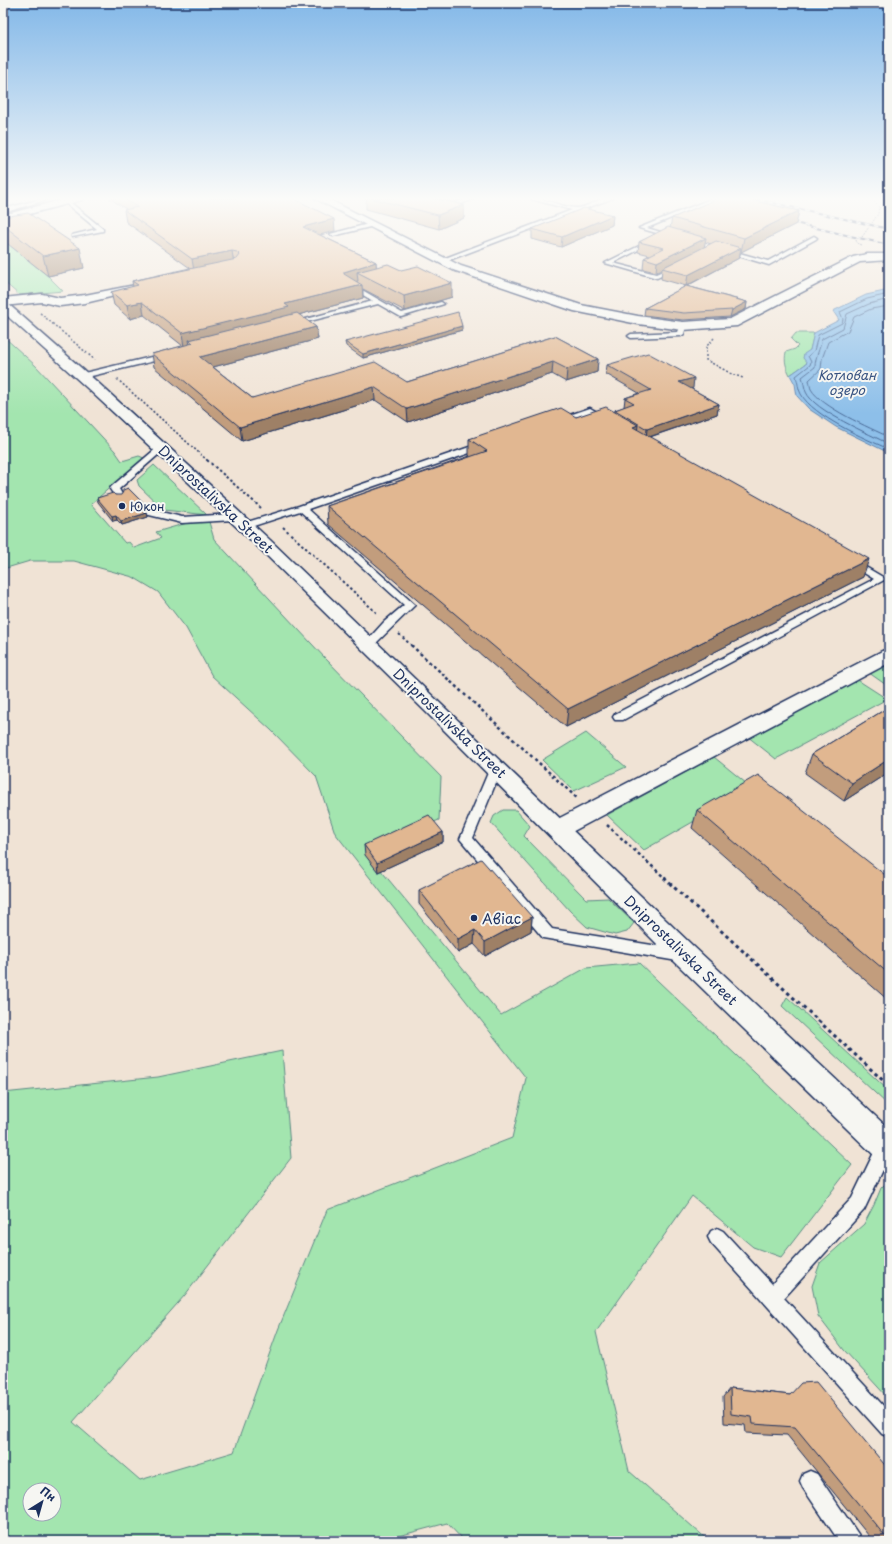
<svg xmlns="http://www.w3.org/2000/svg" width="892" height="1544" font-family="'Playpen Sans',sans-serif">
	<rect width="100%" height="100%" fill="#f6f6f2"/>
	<filter id="ink" filterUnits="userSpaceOnUse"><feTurbulence type="fractalNoise" baseFrequency=".025" numOctaves="2"/><feDisplacementMap in="SourceGraphic" scale="8" xChannelSelector="R" yChannelSelector="G"/><feConvolveMatrix kernelMatrix="1 2 1 2 8 2 1 2 1" color-interpolation-filters="sRGB"/></filter>
	<g filter="url(#ink)">
		<path fill="#f0e3d5" fill-rule="evenodd" d="M98 198H889V1541H3V224ZM30 1490H54V1514H30Z"/>
		<path fill="#a3e5af" stroke="#5f8a86" fill-rule="evenodd" d="M3 240 48 276 63 291 19 295 3 281Z
			M796 333H814L807 363 790 375C786 367 784 361 786 352L795 349 798 346 791 339Z
			M3 336 36 366 115 451 122 461 139 456 144 458 91 504 125 543 129 542 134 548 161 538 156 532 187 523 209 522 214 539 325 658 441 777 439 820 364 850 501 1015 586 968 639 963 852 1165 781 1257 753 1247 692 1196 596 1332 629 1471 709 1541H464L447 1523 380 1541H3V1093L158 1077 282 1051 291 1158 185 1295 73 1422 140 1480 234 1452 278 1330 327 1210 512 1138 526 1078 335 833 316 776 271 730 212 676 186 628 158 592 133 577 74 561H30L3 569ZM30 1490H54V1514H30Z
			M154 465 207 515 164 510 139 486 137 480Z
			M889 662V687L865 670Z
			M856 679 887 699 776 759 747 736Z
			M586 733 626 767 574 791 542 760Z
			M714 757 752 788 644 850 607 815Z
			M503 810H516L530 826 524 836 586 899 608 898 634 923 627 932 615 935 587 927 570 911 491 823 494 816Z
			M787 997 889 1091V1106L782 1006Z
			M887 1182 889 1183V1399L844 1350 818 1316 812 1286 820 1263 864 1224 874 1205 881 1188Z"/>
		<path fill="#8dbfe9" stroke="#5f85b1" d="M889 290V453L836 427 809 409 797 396 795 384 790 375 807 363 803 358 804 354 810 350 814 333 839 320 833 311 866 295Z"/>
		<g fill="none" stroke-linecap="round" stroke-linejoin="round">
			<path stroke="#496996" stroke-width="1" d="M889 294 867 299 840 312 843 319 842 323 818 335 814 351 808 356 811 362 810 365 796 376C798 382 798 389 801 394 813 416 865 439 889 449
				M889 299 869 304 847 314 843 328 822 339C820 349 815 357 815 367L802 377C804 382 804 387 806 392 814 411 870 434 889 444
				M889 306 871 309 854 317 848 331 828 342 822 359 821 369 809 380C810 383 810 387 811 389 821 407 870 428 889 437"/>
			<g stroke="#1b2f5e" stroke-width="3">
				<path id="service" d="M3 198H11L3 201Z
					M45 198H52L3 213V209Z
					M469 198H476L445 210 440 209Z
					M531 198C546 198 563 208 577 208 588 208 600 196 613 198L444 262H440V260L572 210 531 199Z
					M713 198H720L647 228 674 236V238L639 228Z
					M66 199 103 229V231L72 237V235L97 229 64 202 63 201Z
					M372 223 375 225 374 226 333 236 330 234Z
					M814 236 817 238 816 239 769 265 722 251 725 249 768 261Z
					M649 241 654 242 613 263 656 274 674 266H678V268L657 278 605 263Z
					M350 283 402 313 441 302 444 304 401 317 378 304 290 326 287 324 373 301 348 286V284Z
					M681 325 686 326 684 334 681 336 631 338 628 336 631 334 678 332Z
					M168 353H171V357L83 378 79 376 80 374Z
					M590 408 610 419 606 421 589 413 559 422 555 420Z
					M481 443H484L488 445 487 447 308 509 415 605 373 646 369 647 364 644 384 622 404 605 300 511 244 529 239 526 241 524 299 506Z
					M159 446H162L166 448 119 489 123 496 122 498H116L110 489 111 487Z
					M144 508 182 517 234 514 238 517 234 520 182 523 141 513 140 511 141 509Z
					M852 559 886 579 623 720H615L613 717 615 714 874 579 849 564 847 562Z
					M496 764 500 765 502 768 473 838 552 929 683 950 688 952 690 956 688 960 683 962 543 938 460 839 490 768 492 765Z
					M886 1138 889 1139V1157L864 1210 784 1298 889 1412V1437L882 1434 711 1243 708 1237 711 1231 717 1228 723 1231 772 1284 852 1198 880 1140Z
					M810 1471 817 1474 858 1534 862 1541H839L803 1488 800 1481 803 1474Z"/>
			</g>
			<g stroke="#1b2f5e" stroke-width="3">
				<path id="minor" d="M314 198H326L461 266 581 305 638 316 683 322 730 319 853 257 867 254H889V260L860 262 737 326 683 330 638 324 574 311 453 270Z
					M140 284 144 285 146 287 144 289 85 303 60 306 42 302 3 306V298L42 294 60 298 85 295Z
					M889 649V663L566 835 558 838 550 835 546 829 550 823 882 651Z"/>
			</g>
			<g stroke="#1b2f5e" stroke-width="3">
				<path id="tertiary" d="M69 198H84L82 200 3 221V215Z
					M3 302 7 303 96 381 270 540 693 946 889 1129V1164L878 1159 675 962 426 712 258 547 86 387 3 312Z"/>
			</g>
			<path stroke="#1b2f5e" stroke-width="1" stroke-dasharray="1.5 1.5" stroke-linecap="butt" d="M866 198 873 201 879 207 878 214 872 223
				M92 200 101 198
				M879 208H889
				M862 237 869 227
				M856 240 857 243 861 245
				M40 313 42 314"/>
			<path stroke="#1b2f5e" stroke-width="1.5" stroke-dasharray="2 2" stroke-linecap="butt" d="M40 313 95 360
				M714 338 706 347V360L732 374 743 378
				M117 379 208 461"/>
			<path stroke="#1b2f5e" stroke-width="2" stroke-dasharray="2.5 2.5" stroke-linecap="butt" d="M207 460 261 508
				M283 527 378 614
				M399 634 412 646"/>
			<path stroke="#1b2f5e" stroke-width="2.5" stroke-dasharray="3 3" stroke-linecap="butt" d="M411 645 578 799
				M607 825 666 879"/>
			<path stroke="#1b2f5e" stroke-width="3" stroke-dasharray="3.5 3.5" stroke-linecap="butt" d="M664 878 889 1086"/>
			<use href="#service" fill="#f6f6f2" fill-rule="evenodd"/>
			<use href="#minor" fill="#f6f6f2" fill-rule="evenodd"/>
			<use href="#tertiary" fill="#f6f6f2" fill-rule="evenodd"/>
			<g stroke="#1b2f5e" stroke-width="2">
				<path id="rail" d="M751 198 889 229
					M786 221 889 245"/>
			</g>
			<use href="#rail" stroke="#f6f6f2" stroke-width="1.5" stroke-dasharray="4.5" stroke-linecap="butt"/>
		</g>
		<path fill="#c29d7d" stroke="#1b2f5e" fill-rule="evenodd" d="M109 198H293L335 231 320 235 376 262V267L452 297 405 311 363 289V298L298 315 316 327 318 339 213 367 252 398 407 382 555 336 598 359 597 372 566 382 552 374 408 422 375 400 242 441 154 367 152 354 183 346 144 315 130 319 114 305 111 292 133 287 132 281 190 268 126 222 124 210 126 209Z
			M366 198H465L452 202 464 205V218L439 229 366 209Z
			M799 211 796 224 741 252 739 258 687 286 747 302 746 309 730 317 683 320 644 315 645 308 686 286 661 279 662 269 656 272 643 269 644 258 650 255 638 252 639 242 670 228 672 218ZM705 242 711 244 704 247Z
			M613 215 612 225 561 247 532 239V229Z
			M3 217 84 268 48 276 3 240Z
			M462 330 363 358 346 346 345 342Z
			M607 365 693 388H690L719 404 717 414 650 437 863 577 566 727 328 524 327 506 470 456H469V439L576 417 615 412V410L624 407 625 398 639 393 606 374Z
			M115 495 142 502 143 507 140 510 147 513 148 517 122 525 117 520 113 521 98 502 97 498Z
			M889 707V772L844 801 805 773 812 754Z
			M697 810 889 878V1001L692 828Z
			M443 832V842L378 872 365 855 364 845Z
			M419 890 532 917 531 931 485 956 474 944 458 953 419 904Z
			M730 1388 790 1395 889 1541H873L787 1435 746 1433 745 1425 724 1423 723 1397Z"/>
		<path fill="#9e8066" stroke="#1b2f5e" d="M441 198H465L441 206Z
			M464 205V218L439 229 438 215Z
			M799 211 796 224 741 252 744 238Z
			M613 215 612 225 561 247 562 237Z
			M334 219 335 231 304 239 303 227Z
			M706 238 704 248 662 268V269L656 272 657 262Z
			M80 248 84 268 48 276 43 256Z
			M741 248 739 258 686 286 688 275Z
			M232 251 234 264 194 271 192 259Z
			M376 262 377 275 357 272 358 281 345 285 344 272Z
			M452 283V297L405 311 404 296Z
			M362 285 363 298 290 317 193 343 189 340 190 345 184 347 182 333 285 304Z
			M142 302 144 315 130 319 127 305Z
			M747 302 746 309 730 317 732 310Z
			M462 326V330L363 358V354Z
			M316 327 318 339 202 370 200 357Z
			M598 359 597 372 566 382 567 369Z
			M553 362 552 374 408 422 407 409Z
			M694 378 693 388 678 392 679 382Z
			M374 387 375 400 242 441 240 427Z
			M719 404 717 414 646 438 647 429Z
			M638 425 636 442 633 427Z
			M142 502 143 507 139 510 138 506Z
			M147 513 148 517 122 525 121 521Z
			M116 515 117 520 113 521 112 516Z
			M869 559 863 577 566 727 568 709Z
			M889 759V772L844 801 852 783Z
			M443 832V842L378 872 377 863Z
			M532 917 531 931 485 956V942Z
			M475 930 474 944 458 953V939Z"/>
		<path fill="#e1b791" stroke="#1b2f5e" d="M123 198H293L334 219 303 227 376 262 344 272V274L362 285 285 304 289 307 182 333 142 302 127 305 111 292 138 285 132 281 237 259 240 255 237 252 232 251 192 259 124 210 138 207Z
			M370 198H430L440 200H442L464 205 438 215Z
			M719 198H742L799 211 744 238 672 218Z
			M584 208 613 215 562 237 532 229Z
			M28 213 80 248 43 256 3 225V217Z
			M668 227 706 238 657 262 644 258 664 248 639 242Z
			M716 241 741 248 688 275 662 268Z
			M388 264 401 270 418 266 452 283 404 296 357 272Z
			M686 286 747 302 732 310 684 313 645 308Z
			M458 312 462 326 363 354 345 342Z
			M297 313 316 327 200 357 252 398 375 362 407 382 555 336 598 359 567 369 553 362 407 409 374 387 240 427 152 354 193 343 189 340Z
			M648 353 694 378 679 382 719 404 647 429 615 410 634 403 625 398 651 390 607 365Z
			M606 407 638 425 633 427 869 559 568 709 327 506 487 451 469 439 561 408 576 417Z
			M128 488 142 502 138 506 139 509 147 513 121 521 116 515 112 516 97 498 113 493 115 495H121L123 492V490Z
			M889 707V759L852 783 812 754Z
			M758 775 889 878V974L697 810Z
			M429 815 443 832 377 863 364 845Z
			M481 859 532 917 485 942 475 930 458 939 419 890Z
			M816 1382 889 1470V1541L795 1427 753 1424 752 1417 731 1414 730 1388 790 1395 801 1383Z"/>
	</g>
	<linearGradient id="sky" x2="0" y2="1"><stop stop-color="#83b8e8"/><stop offset="0.48" stop-color="#fbfbf9"/><stop offset="1" stop-color="#fbfbf9" stop-opacity="0"/></linearGradient>
	<rect width="892" height="414" fill="url(#sky)"/>
	<g fill="#1b2f5e" stroke="#f6f6f2" stroke-width="1.5">
		<circle cx="122" cy="506" r="4"/>
		<circle cx="474" cy="918" r="4"/>
	</g>
	<g text-anchor="middle" dominant-baseline="central" stroke-width="4" stroke-linejoin="round" paint-order="stroke">
		<g font-size="12" fill="#1b2f5e" stroke="#f6f6f2" text-anchor="start">
			<text x="130" y="506">Юкон</text>
		</g>
		<g font-size="13" font-style="italic" fill="#385381" stroke="#f6f6f2">
			<text x="847" y="374">Котлован<tspan x="847" dy="15">озеро</tspan></text>
		</g>
		<g font-size="14" fill="#1b2f5e" stroke="#f6f6f2">
			<text transform="translate(216 499) rotate(43)">Dniprostalivska Street</text>
			<text transform="translate(450 723) rotate(44)">Dniprostalivska Street</text>
			<text transform="translate(681 950) rotate(44)">Dniprostalivska Street</text>
		</g>
		<g font-size="14" fill="#1b2f5e" stroke="#f6f6f2" text-anchor="start">
			<text x="482" y="918">Авіас</text>
		</g>
	</g>
	<rect width="892" height="1544" fill="none" stroke="#f6f6f2" stroke-width="16"/>
	<rect x="8" y="8" width="876" height="1528" fill="none" stroke="#1b2f5e" stroke-width="1.5" filter="url(#ink)"/>
	<g transform="translate(42 1502) rotate(37)"><circle r="19" fill="#f6f6f2" stroke="#9ea6b7"/>
	<path d="M0-3L7 15L0 10L-7 15Z" fill="#1b2f5e"/>
	<text y="-6" font-size="11" font-weight="bold" text-anchor="middle" fill="#1b2f5e">Пн</text>
	</g>
</svg>
